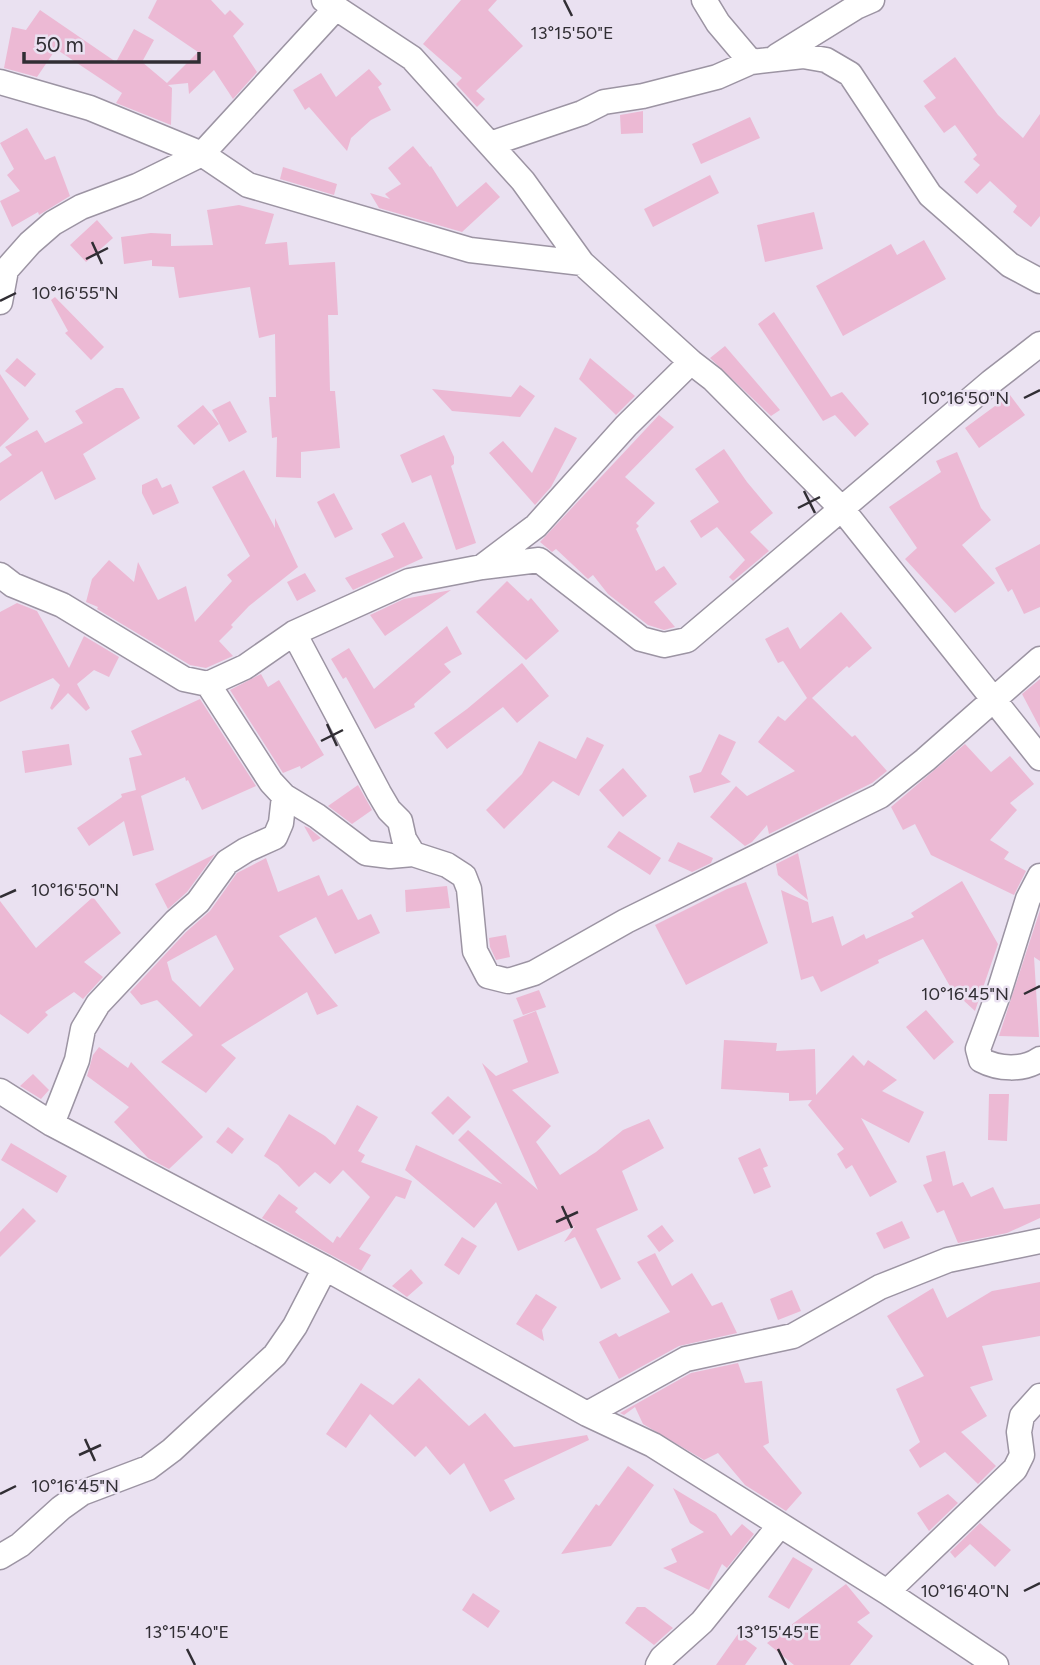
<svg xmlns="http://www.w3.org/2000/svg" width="1040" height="1665" font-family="Figtree,sans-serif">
	<rect width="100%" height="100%" fill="#eae1f1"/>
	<path fill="#ecb9d4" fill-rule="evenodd" d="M157 0H211L225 15 230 10 244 24 233 36 257 72 233 99 214 70 189 94 188 83 168 85 172 88 171 125 116 103 122 93 56 49 37 77 4 68 12 27 26 30 40 10 116 62 134 29 154 40 142 62 167 83 198 52 148 18Z
		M461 0H497L488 10 523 46 476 91 485 99 477 107 456 84 462 78 423 44Z
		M955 57 998 115 1023 138 1040 114V216L1031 227 1013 212 1017 206 990 181 977 194 964 182 980 165 973 159 977 155 955 125 944 133 924 106 936 98 923 81Z
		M369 69 382 84 378 87 391 110 371 120 351 138 347 151 309 107 305 110 293 90 321 73 336 97Z
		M643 111V133L621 134 620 115Z
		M750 117 760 138 701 164 692 144Z
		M27 128 45 160 55 156 70 196 39 215 38 212 12 227 0 201 20 191 7 175 14 169 0 143Z
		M413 146 430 167 431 166 457 207 486 182 500 197 462 232 379 208 370 193 390 199 385 194 401 184 388 168Z
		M283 167 337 184 334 195 280 179Z
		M710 175 719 193 653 227 644 209Z
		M239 205 274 214 265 244 287 242 289 265 335 262 338 315H328L330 391H335L340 448 301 452V478L276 477 277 437 272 438 269 397H276L275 334 259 338 250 287 179 298 174 267 152 266V260L124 264 121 237 151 233 171 234V246L213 245 207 210Z
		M814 212 823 249 765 262 757 225Z
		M97 220 113 238 86 262 70 245Z
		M924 240 946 279 843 336 816 286 891 244 897 255Z
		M55 297 104 347 91 360 65 333 68 331 51 300Z
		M774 312 831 397 842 392 869 424 855 437 835 415 823 421 758 324Z
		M725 346 750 375 780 410 771 416 710 358Z
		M17 358 36 374 25 387 5 371Z
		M590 358 635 396 616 415 579 379Z
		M0 374 29 419 0 447Z
		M520 385 535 396 520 417 452 411 432 389 511 397Z
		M116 388H123L140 418 83 454 96 479 55 500 42 471 0 501V463L12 455 5 447 37 430 45 443 83 423 75 411Z
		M1010 395 1025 415 979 448 965 428Z
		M230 401 247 432 229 442 212 410Z
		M203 405 219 424 194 445 177 426Z
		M659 415 674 427 625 477 655 503 636 523 639 526 636 529 656 571 664 566 677 584 654 602 675 627 664 630 648 625 608 594 593 575 588 579 556 549 552 552 540 542Z
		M555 427 577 438 551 487 535 505 489 453 503 441 532 473Z
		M444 435 454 457V464L451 466 476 543 456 550 431 475 412 483 400 455Z
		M724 449 747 482 773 513 750 532 769 551 733 581 729 577 745 560 717 527 701 538 690 521 719 502 695 469Z
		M957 452 981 508 991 520 962 545 995 583 955 613 905 559 917 548 889 507 941 472 936 461Z
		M244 470 275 528V518L298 567 249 606 231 625 233 627 219 641 233 656 206 668 190 665 97 609 98 607 86 602 92 579 109 560 134 582 138 562 158 600 186 586 195 622 232 581 227 575 250 556 212 487Z
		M157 478 162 488 171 484 179 503 153 515 142 493V485Z
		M334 493 353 529 335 538 317 502Z
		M404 522 423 558 353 590 345 578 394 557 381 534Z
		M1040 544V607L1024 614 1012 589 1008 592 995 568Z
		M305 573 316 591 297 601 287 582Z
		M507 581 528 601 531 598 559 631 526 660 476 612Z
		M451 590 385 636 370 615 404 599Z
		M17 603 37 611 69 668 84 636 119 657 109 677 94 670 77 684 90 708 86 711 68 693 52 710 50 708 60 685 53 678 0 702V612Z
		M841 612 872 648 849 668 847 666 812 698 852 737 855 735 887 771 872 783 769 834 767 825 752 842 745 846 710 817 736 786 747 796 795 771 758 742 778 716 785 721 807 698 783 661 778 663 765 639 788 627 800 649Z
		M447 626 462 654 444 664 451 672 414 704 415 707 375 729 346 677 343 679 331 659 349 648 374 689Z
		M522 663 549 696 517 723 503 707 447 749 434 733 467 709Z
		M261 674 268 687 279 680 324 755 301 769 300 766 283 773 230 690Z
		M1040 679V728L1022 694Z
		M200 699 256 786 202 810 188 780 186 781 185 777 141 796 154 850 133 856 124 821 89 846 77 828 122 797 121 794 136 790 129 758 142 755 131 731Z
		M719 734 736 742 721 774 731 782 694 793 689 776 701 772Z
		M587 737 604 745 579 796 553 781 504 829 486 810 522 774 539 741 576 759Z
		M69 744 72 765 25 773 22 751Z
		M965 744 991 772 1010 756 1034 784 1010 803 1017 810 990 840 1009 852 1004 859 1026 871 1014 895 931 855 915 824 903 830 891 807Z
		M623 768 647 796 623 817 599 790Z
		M358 785 372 810 352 824 328 806Z
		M304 826 309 828 321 838 313 842Z
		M619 831 661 858 650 875 607 847Z
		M678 842 713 858 711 863 692 872 668 861Z
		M798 853 808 900 778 875 776 864Z
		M215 854 187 892 168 909 155 884Z
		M266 858 278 892 319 875 328 896 342 889 358 920 371 914 380 933 335 954 316 917 279 936 338 1006 317 1015 307 992 221 1045 236 1058 206 1093 161 1062 193 1035 157 1000 141 1005 130 992 186 932 210 911 237 873ZM216 935 234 969 200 1007 172 980 167 962Z
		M962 881 998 944 975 1011 962 999 959 1002 923 939 878 960 879 963 821 992 813 976 801 980 781 890 808 902 812 923 833 916 842 946 864 934 866 939 914 917 911 913Z
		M746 882 768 943 686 985 655 925 727 889Z
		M447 886 450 908 406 912 405 890Z
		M93 897 121 933 84 962 103 977 83 999 74 992 45 1012 48 1015 28 1034 0 1014V901L36 948Z
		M1040 910V961L1034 957 1039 1037 999 1036Z
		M506 935 510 957 496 960 490 947 489 938Z
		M539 990 546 1007 523 1015 516 998Z
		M926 1010 954 1042 934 1060 906 1027Z
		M536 1011 559 1073 512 1090 551 1126 536 1142 560 1175 596 1152 623 1130 649 1119 664 1148 622 1171 638 1210 596 1229 621 1279 601 1289 575 1237 564 1242 575 1226 518 1251 496 1202 474 1228 405 1170 416 1145 502 1184 458 1140 468 1130 538 1190 482 1063 496 1076 528 1062 513 1020Z
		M724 1040 777 1043 776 1051 815 1049 816 1095 853 1055 864 1066 868 1060 897 1080 882 1091 924 1112 909 1143 861 1118 897 1182 870 1197 852 1165 846 1169 837 1154 844 1149 808 1105 812 1100 789 1101V1093L721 1089Z
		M99 1047 128 1068 131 1062 203 1137 169 1169 148 1158 114 1122 129 1107 87 1076 93 1055Z
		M33 1074 49 1090 41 1099 20 1086Z
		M989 1094H1009L1007 1141 988 1140Z
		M448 1096 471 1117 453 1135 431 1113Z
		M357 1105 378 1117 358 1151 365 1155 361 1162 412 1181 405 1199 396 1196 359 1249 371 1255 361 1271 262 1218 279 1194 298 1208 295 1212 333 1243 337 1236 340 1238 370 1197 343 1170 330 1184 315 1172 299 1187 278 1165 264 1156 289 1114 325 1136 335 1145Z
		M228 1127 244 1139 232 1154 216 1142Z
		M11 1143 67 1176 57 1193 1 1160Z
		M760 1148 768 1166 763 1168 771 1187 754 1194 738 1158Z
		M945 1151 953 1186 963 1182 971 1197 993 1187 1004 1209 1040 1204V1218L1007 1233 958 1243 944 1210 937 1213 923 1185 932 1181 926 1156Z
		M23 1208 36 1221 0 1257V1232Z
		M902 1221 910 1238 884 1249 876 1233Z
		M662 1225 674 1241 659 1252 647 1236Z
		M462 1237 477 1246 459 1275 444 1265Z
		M655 1253 672 1286 692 1273 712 1306 722 1302 737 1333 679 1346 619 1379 599 1342 616 1333 619 1337 670 1312 637 1262Z
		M411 1269 423 1283 407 1297 392 1286Z
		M1040 1282V1336L982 1346 993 1380 970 1387 987 1416 961 1432 996 1466 978 1484 945 1452 920 1468 909 1450 920 1442 896 1389 924 1376 887 1316 933 1288 947 1318 992 1291Z
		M792 1290 801 1311 778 1320 770 1299Z
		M536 1294 557 1307 542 1330 544 1341 516 1324Z
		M738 1363 745 1383 762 1381 769 1443 763 1446 802 1493 786 1511 745 1485 718 1453 704 1460 643 1424 635 1407 624 1415 620 1413 691 1373Z
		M419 1378 469 1426 485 1413 514 1447 587 1435 589 1440 504 1480 515 1499 490 1512 464 1463 450 1475 426 1446 415 1457 370 1414 346 1448 326 1434 361 1383 393 1405Z
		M628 1466 654 1485 611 1546 561 1554 596 1504 599 1506Z
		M673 1488 716 1514 731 1536 742 1524 754 1534 727 1568 722 1564 709 1590 663 1568 677 1562 671 1549 704 1532 690 1523Z
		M948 1494 958 1503 929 1531 917 1513Z
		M980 1523 1011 1550 995 1567 970 1544 955 1558 950 1552Z
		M793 1557 813 1569 789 1609 768 1597Z
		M846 1584 870 1613 857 1622 873 1636 850 1665H794L767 1643Z
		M473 1593 500 1611 488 1628 462 1610Z
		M637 1607H645L673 1628 654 1645 625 1623Z
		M738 1634 757 1648 745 1665H716Z"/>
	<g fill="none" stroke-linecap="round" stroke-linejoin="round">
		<g stroke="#9c94a3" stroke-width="27">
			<path id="minor" d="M324 0 412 58 523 181 582 263 691 362 713 379 842 509 1040 758
				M704 0 718 23 751 62
				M777 56 856 7 872 0
				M0 82 90 108 202 154 248 185 470 250 582 263
				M490 144 582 113 604 102 643 96 717 77 751 62 803 56 826 60 850 74 930 195 1010 265 1040 281
				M0 302 6 270 30 243 53 223 81 207 137 186 202 154 335 9
				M483 566 536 526 626 426 691 362
				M0 575 13 585 62 605 184 679 208 684 245 667 294 633 409 581 482 567 539 560 641 639 664 645 687 640 991 382 1040 344
				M294 633 379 793 389 810 400 821 404 839 413 854
				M208 684 271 782 284 796 317 816 366 853 390 856 413 854 447 865 464 876 469 889 475 951 488 976 508 981 534 973 626 921 880 796 925 760 1040 659
				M1040 876 1028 899 999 992 978 1049 981 1060C998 1069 1023 1071 1040 1059
				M0 1091 52 1124 325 1268 587 1414 653 1445 887 1592 996 1665
				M52 1124 77 1060 83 1029 98 1004 176 921 198 902 227 862 246 850 275 837 281 823 284 796
				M587 1414 686 1359 793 1336 880 1287 948 1260 1040 1241
				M0 1557 20 1545 61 1508 82 1493 148 1468 172 1450 275 1355 295 1326 325 1268
				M887 1592 1015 1469 1022 1455 1019 1432 1022 1416 1040 1396
				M658 1665 662 1658 702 1622 780 1525"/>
		</g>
		<use href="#minor" stroke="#fff" stroke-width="24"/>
	</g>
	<path fill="none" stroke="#312e34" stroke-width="2.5" d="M564 0 572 16M92 242 102 264M86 259 108 248M0 301 16 293M1024 398 1040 390M804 491 815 513M798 508 820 497M327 724 337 746M321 741 343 730M0 897 16 890M1024 994 1040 986M562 1206 572 1228M556 1222 578 1212M85 1439 95 1461M79 1455 101 1445M0 1494 16 1486M1024 1591 1040 1583M187 1649 195 1665M778 1649 786 1665"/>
	<g font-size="18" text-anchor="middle" fill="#312e34" stroke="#eae1f1" stroke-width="5" stroke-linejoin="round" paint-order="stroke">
		<text x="572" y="39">13°15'50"E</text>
		<text x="75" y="299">10°16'55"N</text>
		<text x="965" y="404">10°16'50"N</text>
		<text x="75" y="896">10°16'50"N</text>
		<text x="965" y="1000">10°16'45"N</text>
		<text x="75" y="1492">10°16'45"N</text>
		<text x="965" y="1597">10°16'40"N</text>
		<text x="187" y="1638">13°15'40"E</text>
		<text x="778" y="1638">13°15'45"E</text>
	</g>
	<path d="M24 52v10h175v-10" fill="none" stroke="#312e34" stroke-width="3.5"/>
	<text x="35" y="52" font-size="21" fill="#312e34" stroke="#eae1f1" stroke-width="5" paint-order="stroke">50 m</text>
</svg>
